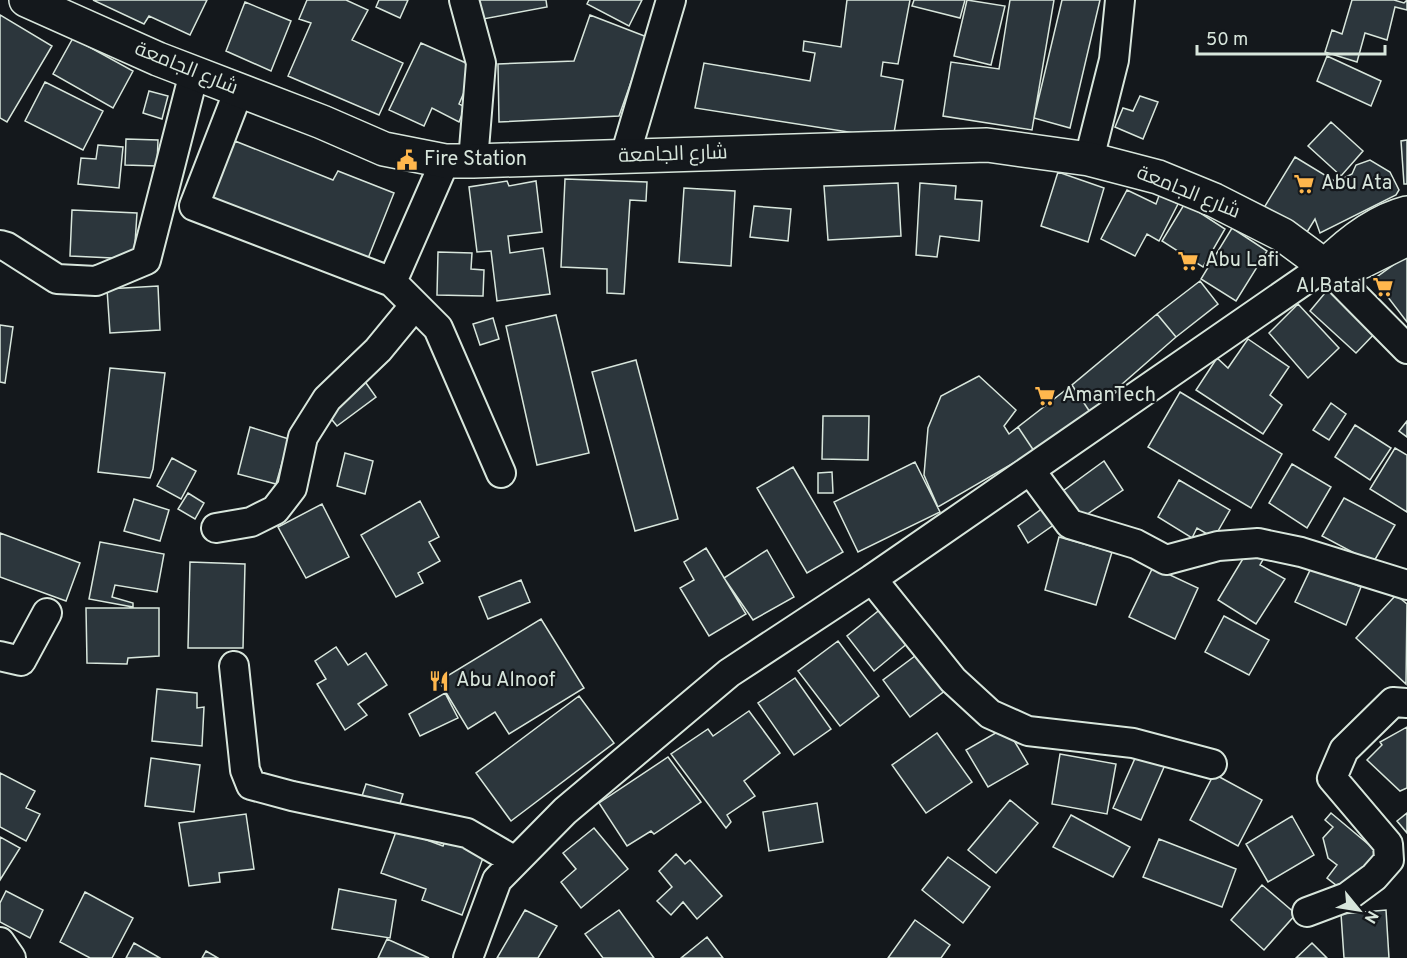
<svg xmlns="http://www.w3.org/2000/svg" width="1407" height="958" font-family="Overpass,Cairo,sans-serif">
	<rect width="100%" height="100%" fill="#14181c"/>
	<path fill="#2c363c" stroke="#d8e6dc" stroke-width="1.5" d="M93 0H207L190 35 149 16 144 24Z
		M307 0H346L368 10 352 40 403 63 379 115 288 76 311 23 299 19Z
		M379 0H408L400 18 376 7Z
		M474 0H546L547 7 478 20Z
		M589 0H642L629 26 587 4Z
		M847 0H910L898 64 883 62 881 76 903 80 893 139 695 108 704 63 810 81 815 53 803 51 804 41 841 47Z
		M914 0H965L960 18 912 6Z
		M967 0 1005 6 991 65 954 56Z
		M1010 0H1054L1032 130 943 116 951 62 999 69Z
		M1062 0H1100L1070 128 1034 118Z
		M1352 0H1394L1404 3 1407 0V10L1395 7 1387 40 1365 33 1357 62 1325 52 1332 30 1342 34Z
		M245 2 291 21 271 71 226 51Z
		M0 15 52 46 7 122 0 118Z
		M590 15 647 37 619 116 499 122 498 64 574 61Z
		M73 38 133 71 113 108 53 74Z
		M421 43 475 67 459 104 465 107 459 122 432 108 424 126 389 110Z
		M1327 56 1381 81 1371 106 1317 81Z
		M45 82 103 111 83 150 25 121Z
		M149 91 168 96 162 119 143 113Z
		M1140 96 1158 102 1143 139 1115 127 1123 108 1133 111Z
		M1331 122 1363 151 1341 176 1308 146Z
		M126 139 158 140 157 166 125 165Z
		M1407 140V184H1404L1401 141Z
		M235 141 333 180 338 171 394 193 365 266 210 203Z
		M98 145 123 147 119 188 78 184 81 158 96 159Z
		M1295 157 1336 182 1352 174 1356 165 1370 160 1390 172 1399 190 1396 195 1320 233 1315 219 1304 237 1262 211Z
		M1058 172 1104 188 1088 242 1041 226Z
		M565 179 647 182 646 201 630 200 624 294 607 293V269L561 267Z
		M507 181 509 186 536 181 542 232 508 236 510 253 543 248 550 294 497 301 491 251 477 252 469 187Z
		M898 183 901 236 828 240 824 186Z
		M920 183 956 186 955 199 982 201 979 241 940 236 937 257 916 255Z
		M684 188 735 191 731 266 679 262Z
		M1127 190 1156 204 1160 193 1178 204 1159 241 1147 234 1135 256 1101 239Z
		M1185 203 1225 229 1203 267 1162 241Z
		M754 206 791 209 788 241 750 237Z
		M72 210 137 213 134 259 70 256Z
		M1232 228 1267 251 1236 301 1201 279Z
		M438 252 472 253 471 269 484 270 483 296 437 295Z
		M1407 255V322L1374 279Z
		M1200 281 1218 304 1176 337 1157 314Z
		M158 286 160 330 110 333 107 289Z
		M1330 287 1378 330 1356 353 1310 311Z
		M1298 304 1339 348 1308 378 1269 333Z
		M1157 314 1176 337 1090 412 1072 385Z
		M556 315 589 453 537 465 506 326Z
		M493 318 499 339 480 345 473 324Z
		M0 325 13 327 5 383 0 382Z
		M1248 339 1289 367 1270 395 1282 405 1263 434 1196 390 1217 358 1228 368Z
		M636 360 678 519 635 531 592 372Z
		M110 368 165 373 153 469 150 478 98 472Z
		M361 376 376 397 337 426 328 415Z
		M979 376 1016 410 1004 426 1009 434 1018 427 1034 451 938 507 924 475 928 428 941 396Z
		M1072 385 1090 412 1034 451 1018 427Z
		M1180 392 1282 454 1251 508 1148 447Z
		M1331 403 1346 414 1329 440 1313 430Z
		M823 416H869L868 460 822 459Z
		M1407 421V437L1399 431Z
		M1355 425 1391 448 1370 480 1335 457Z
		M250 427 289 439 276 484 238 474Z
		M1395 448 1407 455V512L1370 489Z
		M345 453 373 461 365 494 337 486Z
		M172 458 196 471 181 499 157 486Z
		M1104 461 1123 490 1083 517 1063 491Z
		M915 462 940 512 858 552 834 502Z
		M1292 464 1331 487 1307 528 1269 503Z
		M793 467 843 552 807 573 757 488Z
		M832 472 833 493H818V473Z
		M1179 480 1230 510 1214 538 1197 528 1192 538 1158 517Z
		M188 493 204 503 195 519 178 509Z
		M1344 498 1395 525 1373 563 1322 536Z
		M134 499 169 510 160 541 124 531Z
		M420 501 439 537 429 542 440 561 418 573 423 583 396 597 361 535Z
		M1050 503 1062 519 1028 543 1018 526Z
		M322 504 349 557 306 578 278 527Z
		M0 533 80 563 66 601 0 577Z
		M1059 537 1112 552 1096 605 1045 590Z
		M100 542 164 554 157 592 115 585 112 597 133 603V607L89 599Z
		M1250 547 1265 556 1260 565 1285 579 1256 624 1218 600Z
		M706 548 746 614 709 636 680 588 694 580 684 562Z
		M767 550 794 597 753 620 724 578Z
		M190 562 245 564 243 648H188Z
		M1312 566 1361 587 1346 625 1295 602Z
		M1153 567 1198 588 1175 639 1129 617Z
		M521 580 530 602 488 619 479 597Z
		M1396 595 1407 604 1406 684 1356 638Z
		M887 604 914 638 874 671 847 636Z
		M86 608H159V656L128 658 127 664 87 663Z
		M1224 616 1269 640 1249 675 1205 652Z
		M541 619 584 688 509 734 495 712 468 729 439 681Z
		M838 641 879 696 840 726 798 671Z
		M336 647 348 665 366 653 387 685 358 704 367 715 345 730 317 684 326 679 315 661Z
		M923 650 950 687 910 717 883 680Z
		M795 678 831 729 794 755 758 703Z
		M157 689 197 693V708L204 707 202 746 152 741Z
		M445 693 458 718 420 736 409 714Z
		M579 696 614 743 511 821 476 773Z
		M749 711 780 753 744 781 755 796 727 815 731 822 726 828 671 754 708 729 713 736Z
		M1006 727 1028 764 988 787 966 750Z
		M1407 727V788L1400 791 1367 760 1382 745 1380 742Z
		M937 733 972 782 926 813 892 765Z
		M1140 747 1168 758 1141 820 1113 808Z
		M1060 754 1116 764 1107 814 1052 804Z
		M668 757 701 802 654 834 651 831 627 846 599 803Z
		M151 758 200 765 194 812 145 806Z
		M0 773 35 791 26 808 40 814 26 841 0 827Z
		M1214 774 1262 800 1238 846 1190 820Z
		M366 784 403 794 397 813 360 802Z
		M1010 800 1038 823 996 873 968 850Z
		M817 803 823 842 769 851 763 812Z
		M1331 813 1380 854 1341 889 1327 878 1337 865 1328 858 1323 838 1333 827 1325 820Z
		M1407 813V833L1397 821Z
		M246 814 254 869 219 873 220 882 189 886 179 823Z
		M1071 815 1130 847 1113 877 1053 847Z
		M1292 816 1314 855 1268 882 1246 844Z
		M594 828 628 869 581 908 561 882 576 869 563 853Z
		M397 829 443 846 448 833 487 847 462 915 422 900 426 889 381 873Z
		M0 837 20 848 0 880Z
		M1159 839 1236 869 1222 907 1143 877Z
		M676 854 685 864 690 860 722 896 697 919 683 902 671 915 657 901 672 887 659 871Z
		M948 857 990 887 963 923 922 890Z
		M1262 885 1296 914 1264 950 1231 920Z
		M339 889 396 900 390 938 332 929Z
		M6 891 43 910 30 938 0 922V903Z
		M85 892 133 918 112 958H90L60 942Z
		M525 910 557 926 538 958H497Z
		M619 910 654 958H603L585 934Z
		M1386 910 1389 958H1344L1341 914Z
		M915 920 950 945 941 958H888Z
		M707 937 723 958H681Z
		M387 939 429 958H378Z
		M134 943 160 958H126Z
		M1312 943 1327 958H1296Z
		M206 951 218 958H202Z"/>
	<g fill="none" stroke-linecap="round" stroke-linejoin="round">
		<g stroke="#d8e6dc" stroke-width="32">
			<path id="minor" d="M464 0 481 63 473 161
				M239 90 194 206 392 282
				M625 156 671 0
				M1089 159 1114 60 1120 0
				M445 161 392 282 438 328 501 473
				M0 245 7 247 57 279 96 281 146 260 194 73
				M1030 470 1070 524 1136 544 1166 560 1218 546 1258 543 1301 552 1407 585
				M216 528 251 522 275 510 292 488 303 437 327 399 378 350 415 305
				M872 579 953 680 990 714 1028 731 1133 743 1212 764
				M0 656 21 661 47 613
				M234 666 245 770 251 785 292 796 467 833 515 861
				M1307 912 1347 897 1374 877 1389 860 1388 844 1332 778 1344 750 1393 702 1407 703
				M0 942 11 958
				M468 958 497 880 565 811 729 673 872 579 1325 266 1407 349"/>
		</g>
		<g stroke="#d8e6dc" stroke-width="36">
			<path id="major" d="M26 0 158 59 322 122 384 149 445 161H473L987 145 1089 159 1158 177 1214 200 1283 235 1325 266
				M1330 265 1361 262 1407 239
				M1325 266C1348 243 1376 221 1407 213"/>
		</g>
		<use href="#minor" stroke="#14181c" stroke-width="28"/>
		<use href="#major" stroke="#14181c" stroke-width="33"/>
	</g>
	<defs>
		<g id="civic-bare" transform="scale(1.62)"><path d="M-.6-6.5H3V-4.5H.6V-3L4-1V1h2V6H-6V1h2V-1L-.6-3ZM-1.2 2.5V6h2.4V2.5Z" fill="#ffb74d" stroke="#14181c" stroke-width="2.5" paint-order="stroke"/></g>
		<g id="supermarket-bare" transform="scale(1.62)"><path d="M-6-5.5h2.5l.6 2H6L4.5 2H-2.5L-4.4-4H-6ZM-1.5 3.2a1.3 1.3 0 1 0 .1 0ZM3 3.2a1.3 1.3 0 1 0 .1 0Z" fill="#ffb74d" stroke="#14181c" stroke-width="2.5" paint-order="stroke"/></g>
		<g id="restaurant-bare" transform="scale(1.62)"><path d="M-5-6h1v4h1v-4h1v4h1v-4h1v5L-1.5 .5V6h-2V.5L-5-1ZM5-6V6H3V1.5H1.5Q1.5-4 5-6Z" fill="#ffb74d" stroke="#14181c" stroke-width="2.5" paint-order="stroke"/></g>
	</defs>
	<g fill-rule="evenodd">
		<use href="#civic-bare" x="407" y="160"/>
		<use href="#supermarket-bare" x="1304" y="184"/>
		<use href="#supermarket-bare" x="1188" y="261"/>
		<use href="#supermarket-bare" x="1383" y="287"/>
		<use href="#supermarket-bare" x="1045" y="396"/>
		<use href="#restaurant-bare" x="439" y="681"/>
	</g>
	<g text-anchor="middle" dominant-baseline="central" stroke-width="4.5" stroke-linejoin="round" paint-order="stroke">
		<g font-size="20" fill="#d8e6dc" stroke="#14181c">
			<text transform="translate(186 69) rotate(22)">شارع الجامعة</text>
			<text transform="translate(673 155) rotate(-2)">شارع الجامعة</text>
			<text transform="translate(1188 193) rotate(22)">شارع الجامعة</text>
		</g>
		<g font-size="20" fill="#d8e6dc" stroke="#14181c" text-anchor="start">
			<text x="424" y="160">Fire Station</text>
			<text x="1321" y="184">Abu Ata</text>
			<text x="1205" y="261">Abu Lafi</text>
			<text x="1366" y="287" text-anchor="end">Al Batal</text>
			<text x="1062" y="396">AmanTech</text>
			<text x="456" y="681">Abu Alnoof</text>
		</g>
	</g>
	<g transform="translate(1359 910) rotate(120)" stroke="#14181c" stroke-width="4.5" paint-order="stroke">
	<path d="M0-4.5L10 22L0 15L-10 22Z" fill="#d8e6dc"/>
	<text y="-9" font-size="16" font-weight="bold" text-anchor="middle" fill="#d8e6dc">N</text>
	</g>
	<path d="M1197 45v9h188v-9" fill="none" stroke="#d8e6dc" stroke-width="3"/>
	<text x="1206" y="45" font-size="18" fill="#d8e6dc" stroke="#14181c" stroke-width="4.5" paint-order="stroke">50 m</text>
</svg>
